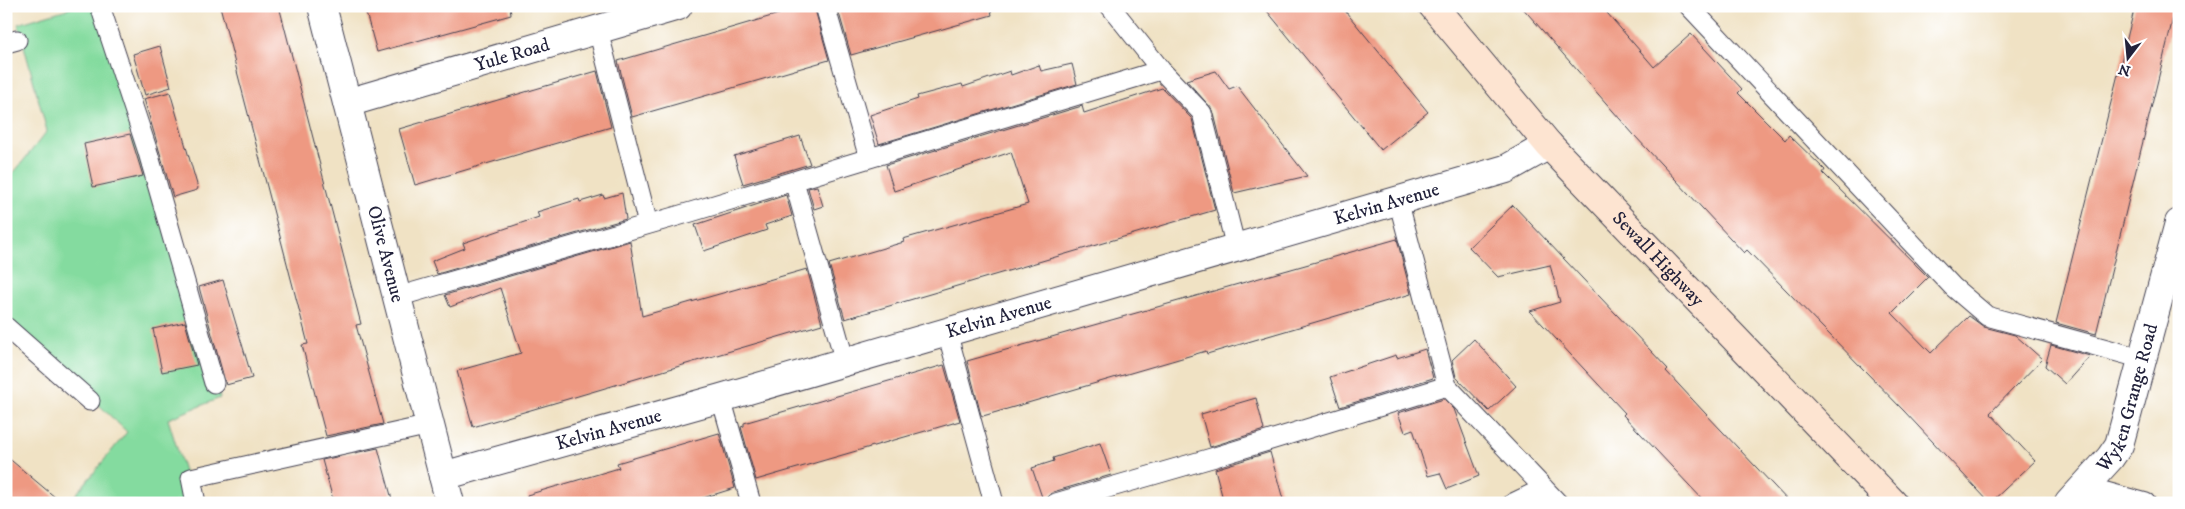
<svg xmlns="http://www.w3.org/2000/svg" width="2185" height="509" font-family="'IM FELL DW Pica',serif">
	<rect width="100%" height="100%" fill="#fff"/>
	<filter id="ink" filterUnits="userSpaceOnUse"><feTurbulence type="fractalNoise" baseFrequency=".02" numOctaves="2"/><feDisplacementMap in="SourceGraphic" scale="10" xChannelSelector="R" yChannelSelector="G"/><feConvolveMatrix kernelMatrix="1 2 1 2 8 2 1 2 1" color-interpolation-filters="sRGB"/></filter>
	<filter id="wash" filterUnits="userSpaceOnUse"><feTurbulence type="fractalNoise" baseFrequency=".0096" numOctaves="4" result="noise"/><feDisplacementMap in="SourceGraphic" scale="20" xChannelSelector="R" yChannelSelector="G"/><feGaussianBlur stdDeviation="1.12" result="paint"/><feColorMatrix in="noise" values="0 0 0 0 0 0 0 0 0 0 0 0 0 0 0 0 0 1.4 0 .05"/><feComposite in="paint" operator="in"/></filter>
	<g filter="url(#wash)">
		<rect width="100%" height="100%" fill="#f0e2c4"/>
		<path fill="#84db9f" stroke="#537e6d" d="M77 6H94L133 106 220 398 168 419 193 500 183 503H69L127 432 6 315V179L16 170 47 131 18 24Z"/>
		<g id="blocks">
			<path fill="#ee9982" d="M220 6H279L361 324 356 325 383 424 326 436 302 345 308 344Z
				M364 6H510L511 15 377 52Z
				M806 6H814L829 60 632 117 618 61Z
				M837 6H990L992 15 851 55Z
				M1263 6H1341L1428 112 1381 150Z
				M1521 6H1601L1654 67 1691 34 1742 89 1738 93 1785 140 1789 135 1825 170 1823 173 1928 277 1892 313 1931 353 1969 316 1984 327 2015 335 2042 359 1990 413 2035 461 1990 503 1904 411 1747 250 1744 253 1634 135Z
				M2135 6H2176L2096 334 2056 323Z
				M160 46 171 87 145 95 133 54Z
				M1072 64 1077 84 879 144 870 115 918 99 917 96 962 84 963 87 1010 71 1011 75 1039 65 1041 71Z
				M597 71 611 127 415 185 399 129Z
				M1216 71 1229 89 1237 86 1307 176 1234 193 1213 110 1186 80Z
				M1162 88 1192 119 1215 210 845 319 829 264 904 242 903 239 1028 204 1011 152 894 191 886 165 1082 106 1084 113Z
				M170 92 198 188 197 190 173 197 144 99Z
				M130 134 143 176 93 187 84 144Z
				M800 136 810 164 743 184 734 156Z
				M817 186 823 206 814 209 808 188Z
				M622 193 626 219 437 274 432 261 465 248 463 243 539 217 537 212 579 199 580 202 603 195 604 198Z
				M786 195 792 216 765 225 767 230 704 251 695 225Z
				M1513 205 1668 369 1666 371 1705 413 1790 503H1706L1623 415 1625 413 1530 311 1560 302 1550 265 1498 277 1469 247Z
				M1397 239 1411 294 1207 354 1206 351 983 416 981 415 967 361Z
				M630 241 642 316 807 269 822 324 473 427 457 371 521 353 500 288 450 307 445 295Z
				M223 280 252 378 226 385 199 287Z
				M185 322 197 365 162 372 153 329Z
				M1474 339 1516 386 1489 411 1456 377 1452 360Z
				M2051 345 2090 356 2065 384 2045 366Z
				M1425 349 1433 378 1340 407 1330 377 1396 355 1397 358Z
				M944 365 960 421 756 480 741 427 744 426V423Z
				M1256 398 1264 430 1210 447 1201 414Z
				M1444 399 1454 409 1479 476 1447 489 1440 473 1428 476 1413 429 1405 432 1398 413Z
				M719 433 735 488 687 503H529L527 495 619 468 617 463Z
				M1100 443 1111 475 1053 492 1048 496 1044 503 1032 468 1054 461 1053 458Z
				M378 448 393 503H334L322 460Z
				M1270 452 1284 503H1224L1215 469Z
				M6 456 62 503H6Z"/>
		</g>
	</g>
	<g filter="url(#ink)">
		<use href="#blocks" fill-opacity="0" stroke="#413f50" stroke-width="1"/>
		<g fill="none" stroke-linecap="round" stroke-linejoin="round">
			<g stroke="#413f50" stroke-width="21">
				<path id="lane" d="M100 6 147 149 214 383
					M825 6 869 158
					M1110 6 1161 70 1202 113 1236 248
					M1689 6 1953 287 1987 316 2143 359
					M598 30 648 224
					M6 43 17 40
					M794 181 845 362
					M1398 200 1447 386 1558 503
					M397 297 691 212 1161 70
					M6 327 90 401
					M947 332 994 503
					M721 398 751 503
					M2084 486 2146 503
					M196 503 191 478 430 425
					M1056 503 1215 457 1447 386
					M1513 503 1544 488"/>
			</g>
			<g stroke="#413f50" stroke-width="30">
				<g id="street">
					<path id="s1" d="M322 6 450 503"/>
					<path id="s2" d="M347 103 678 6"/>
					<path id="s3" d="M443 476 721 398 1506 169 1549 145"/>
					<path id="s4" d="M2069 503 2110 458 2119 445 2179 223"/>
				</g>
			</g>
			<g stroke="#413f50" stroke-width="30">
				<g id="secondary">
					<path id="s5" d="M1433 6 1549 145 1893 503"/>
				</g>
			</g>
			<use href="#lane" stroke="#fff" stroke-width="19"/>
			<use href="#street" stroke="#fff" stroke-width="28"/>
			<use href="#secondary" stroke="#fde4d1" stroke-width="28"/>
		</g>
	</g>
	<g text-anchor="middle" dominant-baseline="central" stroke-width="4" stroke-linejoin="round" paint-order="stroke">
		<g font-size="19" fill="#22223b" stroke="#fff">
			<text stroke="none"><textPath href="#s2" startOffset="172">Yule Road</textPath></text>
			<text stroke="none"><textPath href="#s3" startOffset="982">Kelvin Avenue</textPath></text>
			<text stroke="none"><textPath href="#s1" startOffset="256">Olive Avenue</textPath></text>
			<text stroke="none"><textPath href="#s5" startOffset="339">Sewall Highway</textPath></text>
			<text stroke="none"><textPath href="#s3" startOffset="578">Kelvin Avenue</textPath></text>
			<text stroke="none"><textPath href="#s4" startOffset="124">Wyken Grange Road</textPath></text>
			<text stroke="none"><textPath href="#s3" startOffset="172">Kelvin Avenue</textPath></text>
		</g>
	</g>
	<rect width="2185" height="509" fill="none" stroke="#fff" stroke-width="25"/>
	<g transform="translate(2128 58) rotate(196)" stroke="#ffffff" stroke-width="4" paint-order="stroke">
	<path d="M0-4L9 19L0 12L-9 19Z" fill="#22223b"/>
	<text y="-8" font-size="14" font-weight="bold" text-anchor="middle" fill="#22223b">N</text>
	</g>
</svg>
